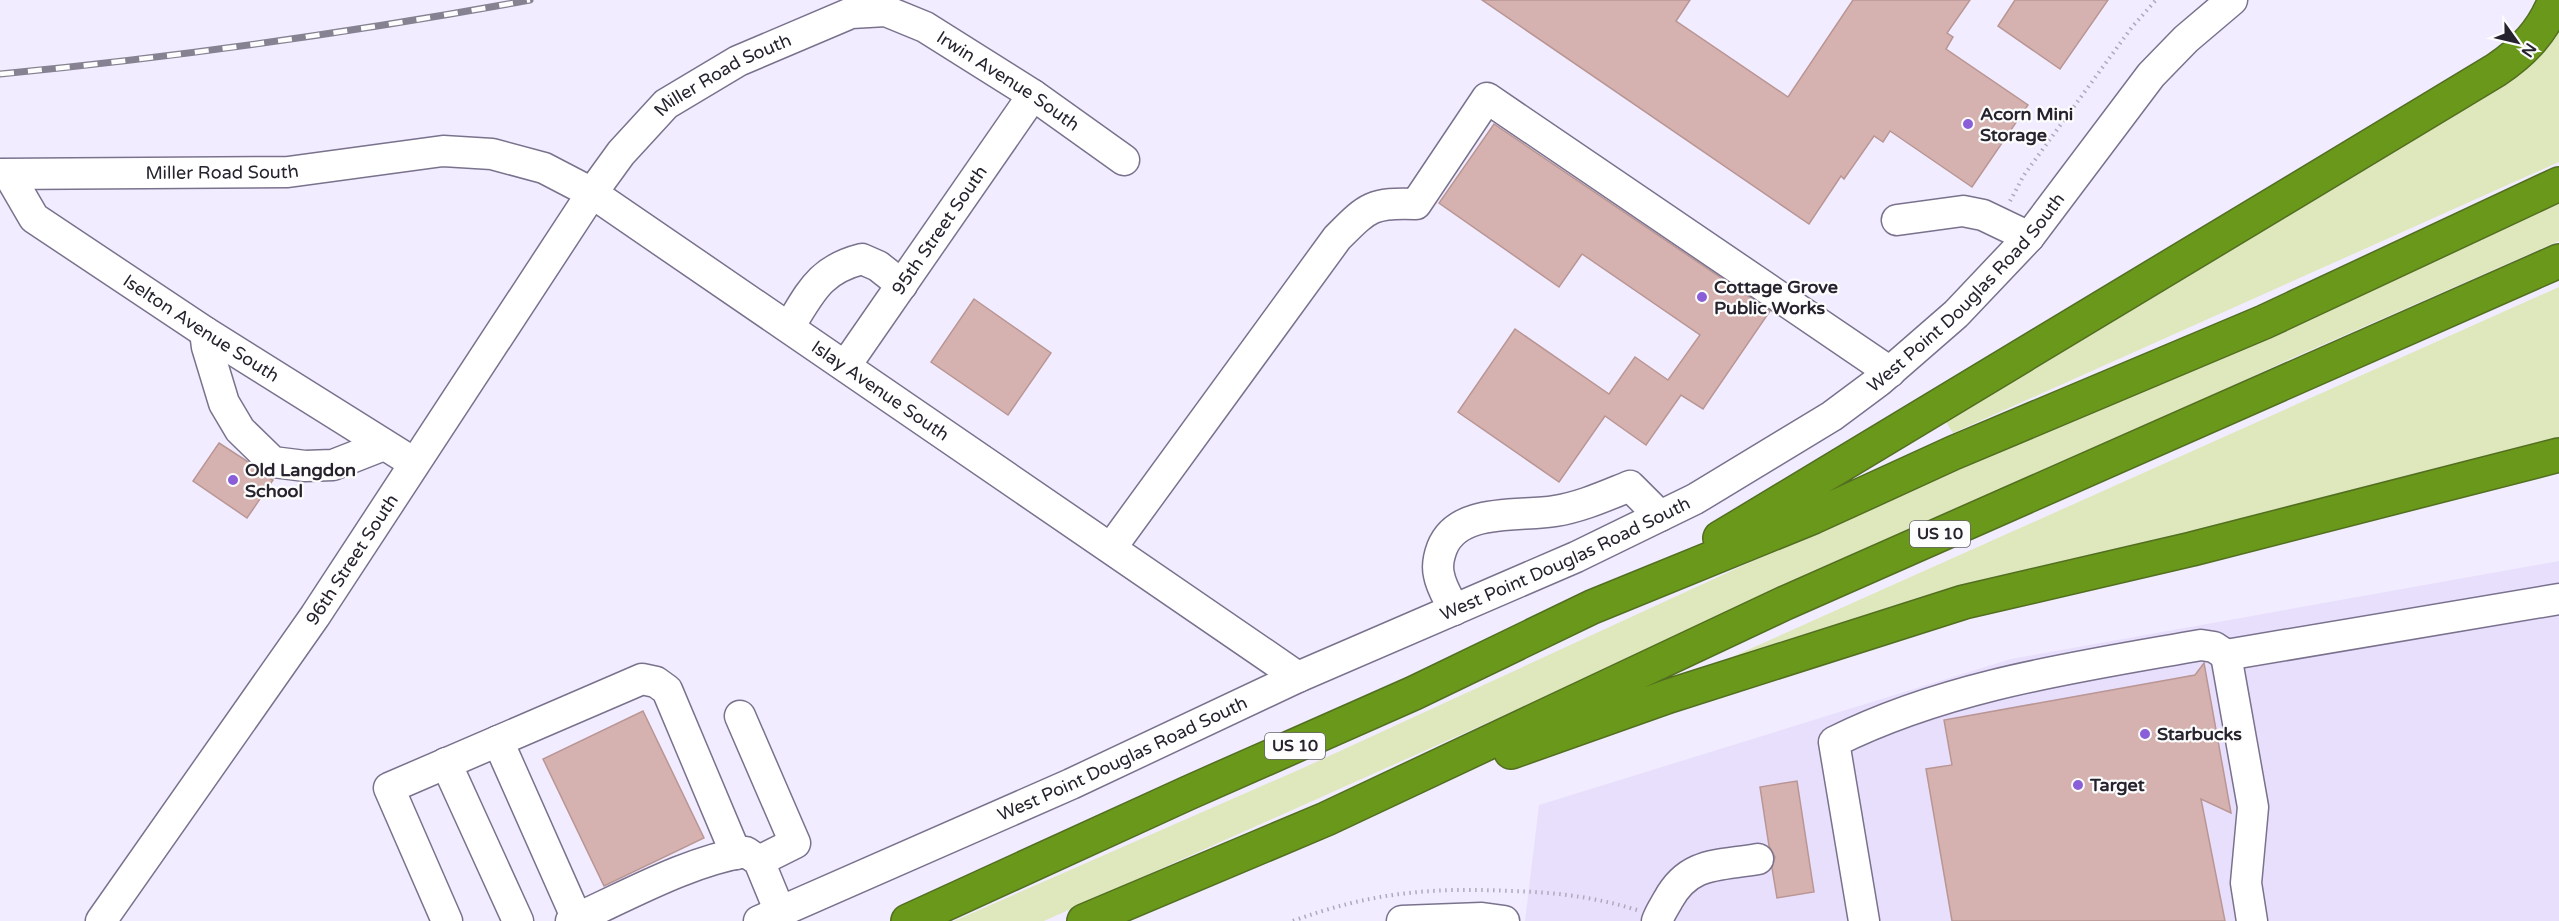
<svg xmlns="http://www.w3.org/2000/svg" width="2559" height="921" font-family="'Varela Round',sans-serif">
	<rect width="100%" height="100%" fill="#f1ecff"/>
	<path fill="#e8dffd" d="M2559 561V921H1525L1539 805 2011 659Z"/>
	<path fill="#dfe8bc" d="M2559 22V162L1953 433 1944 419Z
		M2559 203V241L2288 360 1979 503 1044 921H954L1303 768 1853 515 2272 333Z
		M2559 287V442L1935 597 1835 625 1726 664 1725 660Z"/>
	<path fill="#d5b2af" stroke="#b99694" stroke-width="1.5" d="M1482 0H1690L1676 21 1788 97 1853 0H1970L1947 33 1953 37 1946 49 2028 105 1972 187 1890 131 1883 142 1874 136 1844 179 1841 176 1809 224Z
		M2015 0H2108L2060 69 1998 26Z
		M1494 124 1770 311 1703 409 1681 395 1646 445 1605 416 1559 482 1458 412 1515 329 1609 394 1635 357 1668 380 1700 335 1582 254 1559 287 1439 203Z
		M974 299 1051 353 1008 415 931 362Z
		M219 443 250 463 261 474 273 480 247 518 193 481Z
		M2204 663 2231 813 2201 799 2225 921H1952L1926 769 1952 765 1944 720 2195 675Z
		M643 711 704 838 604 886 543 759Z
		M1797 781 1814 892 1777 898 1772 868 1775 857 1769 846 1760 787Z"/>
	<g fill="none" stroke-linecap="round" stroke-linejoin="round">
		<g stroke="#7a728d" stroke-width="33">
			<g id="minor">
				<path id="s1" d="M0 174 288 172 443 151 492 154 544 168 592 193 1298 677"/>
				<path id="s2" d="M9 175 34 218 205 332 414 463"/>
				<path d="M1897 220 1963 211 1983 215 2029 237"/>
				<path d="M789 327C811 292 819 270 862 259L878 266 902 285"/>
				<path d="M205 332 207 347 224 403 240 430 273 462 305 466 333 465 384 445"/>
				<path id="s3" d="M846 365 1033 95"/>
				<path d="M1111 548 1337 238C1367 208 1371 202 1416 204L1487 98 1890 372"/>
				<path d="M1454 610C1449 599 1441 587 1439 575 1437 567 1439 556 1442 548 1458 507 1520 517 1555 511 1581 507 1605 496 1630 486L1660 516"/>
				<path d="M740 716 795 843 759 861"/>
				<path d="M498 741 577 919"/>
				<path d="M446 763 518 921"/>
				<path id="s4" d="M101 921 315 616 592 193 621 153 666 104 738 61 851 13 886 11 925 27 1033 95 1124 160"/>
				<path d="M447 921 389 788 642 679 656 682 667 690 736 854"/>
				<path d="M571 921C625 897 688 861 746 852L759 861 780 912"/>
				<path id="s5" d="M759 921 1071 784 1298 677 1576 557 1695 499 1832 416 1879 381 1956 314 2029 237 2151 75 2186 39 2232 0"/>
				<path d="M1402 921 1482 918 1504 921"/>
				<path d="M1657 921C1660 913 1664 907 1668 900 1689 861 1719 866 1758 859"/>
				<path d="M1864 921 1834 742C1948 685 2077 667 2201 645L2214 647 2226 655"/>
				<path d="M2252 921 2246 883 2253 807 2226 655 2559 599"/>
			</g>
		</g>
		<g stroke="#526f21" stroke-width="36">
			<path id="highway" d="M1720 538 2496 70C2523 52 2543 31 2555 0
				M1511 752 1669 696 1964 602 2192 549 2559 455
				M908 921 1188 793 1414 693 1592 607 1813 517 1953 453 2264 322 2559 184
				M1084 921 1326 819 1785 603 2559 261"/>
		</g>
		<path stroke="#aeaaba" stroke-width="4" stroke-dasharray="1.5 4.5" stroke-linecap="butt" d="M2010 201 2024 175 2132 27 2156 0
			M1293 921C1369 893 1430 887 1510 891 1554 892 1595 897 1637 910"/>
		<use href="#minor" stroke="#fff" stroke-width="30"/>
		<use href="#highway" stroke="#6a981a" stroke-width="33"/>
		<g stroke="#868291" stroke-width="7">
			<path id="rail" d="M0 74C178 57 354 32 530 0"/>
		</g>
		<use href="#rail" stroke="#fdfdfd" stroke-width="4.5" stroke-dasharray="14" stroke-linecap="butt"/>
	</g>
	<g fill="#8a5ed8" stroke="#fdfdfd" stroke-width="2">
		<circle cx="1968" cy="124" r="6"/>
		<circle cx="1702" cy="297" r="6"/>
		<circle cx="233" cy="480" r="6"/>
		<circle cx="2145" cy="734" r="6"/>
		<circle cx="2078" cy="785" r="6"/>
	</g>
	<g text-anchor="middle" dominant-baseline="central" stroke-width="4.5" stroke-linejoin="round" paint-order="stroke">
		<g fill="#fdfdfd" stroke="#66646c" stroke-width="1.5">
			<rect x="1910" y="521" width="60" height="26" rx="4.5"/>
			<rect x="1265" y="733" width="60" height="26" rx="4.5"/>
		</g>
		<g font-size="16" font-weight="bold" fill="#26232e">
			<text x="1940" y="534">US 10</text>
			<text x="1295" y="746">US 10</text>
		</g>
		<g font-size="18" fill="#26232e" stroke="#fdfdfd">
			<text stroke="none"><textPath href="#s4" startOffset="1058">Miller Road South</textPath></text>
			<text stroke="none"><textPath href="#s4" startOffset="1377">Irwin Avenue South</textPath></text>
			<text stroke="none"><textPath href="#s1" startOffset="222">Miller Road South</textPath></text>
			<text stroke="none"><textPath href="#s3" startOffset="164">95th Street South</textPath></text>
			<text stroke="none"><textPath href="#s5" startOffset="1370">West Point Douglas Road South</textPath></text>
			<text stroke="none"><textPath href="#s2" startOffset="250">Iselton Avenue South</textPath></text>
			<text stroke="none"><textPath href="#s1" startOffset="951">Islay Avenue South</textPath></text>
			<text stroke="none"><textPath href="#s5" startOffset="884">West Point Douglas Road South</textPath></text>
			<text stroke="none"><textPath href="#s4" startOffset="440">96th Street South</textPath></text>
			<text stroke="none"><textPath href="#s5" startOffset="398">West Point Douglas Road South</textPath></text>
		</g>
		<g font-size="18" font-weight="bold" fill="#26232e" stroke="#fdfdfd" text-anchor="start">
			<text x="1980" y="114">Acorn Mini<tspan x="1980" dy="21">Storage</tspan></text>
			<text x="1714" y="287">Cottage Grove<tspan x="1714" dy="21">Public Works</tspan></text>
			<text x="245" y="470">Old Langdon<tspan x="245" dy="21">School</tspan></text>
			<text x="2157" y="734">Starbucks</text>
			<text x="2090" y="785">Target</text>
		</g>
	</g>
	<g transform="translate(2517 42) rotate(124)" stroke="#fdfdfd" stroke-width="4.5" paint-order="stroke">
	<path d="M0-4.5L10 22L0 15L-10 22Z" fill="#26232e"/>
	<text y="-9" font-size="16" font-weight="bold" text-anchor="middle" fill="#26232e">N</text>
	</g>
</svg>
